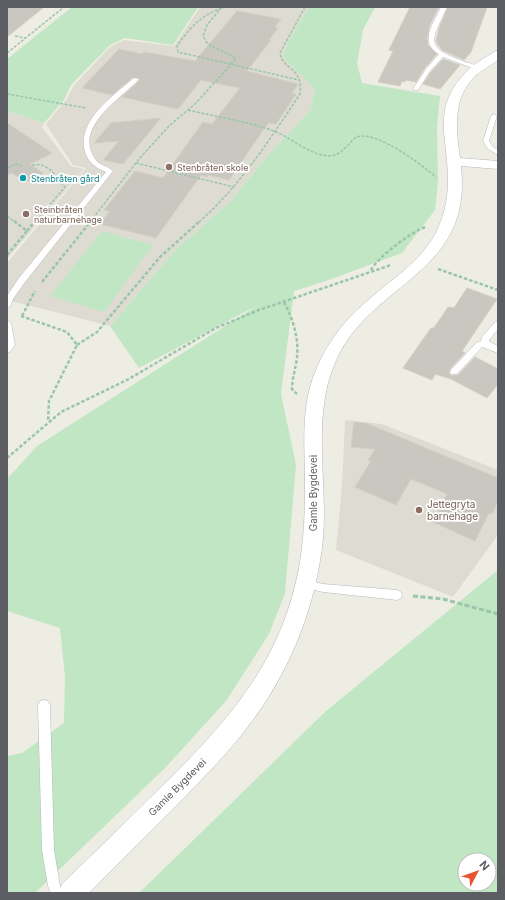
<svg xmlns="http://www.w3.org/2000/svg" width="505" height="900" font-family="Inter,sans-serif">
	<rect width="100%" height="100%" fill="#eeede4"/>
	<path fill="#dedcd2" d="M200 7H309L287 45 283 56 285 59 315 89 310 111 267 156 231 201 176 249 110 326 7 300V263L86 168 73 165 46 124 67 99 74 85 110 47 124 40 174 46Z
		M7 111 44 123 42 127 71 166 84 169 7 259Z
		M345 420 382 424 498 470V535L453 597 336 550 342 486Z"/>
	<path fill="#c0e6c4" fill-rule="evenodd" d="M72 7H198L173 45 125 38 110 45 71 85 64 100 44 123 7 111V59Z
		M309 7H375L363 30 357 63 362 83 440 96 437 127 438 181 435 210 402 253 323 282 294 291 281 394 296 465 285 593 269 634 226 701 166 767 35 893H7V756L22 753 64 723 65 677 60 628 7 611V479L37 446 258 305 139 368 110 326 176 249 231 201 267 156 310 111 315 89 285 59 283 56 287 45Z
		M102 231 153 245 104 312 50 296Z
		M498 570V893H139L326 711ZM465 860H489V884H465Z"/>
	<path fill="#cac7c1" stroke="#d3cfc2" d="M7 7H44L7 37Z
		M410 7H439L430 25 427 38 428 45 437 54 425 68 416 82 406 80 405 82 402 81 400 86 378 82 393 51 389 50Z
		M448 7H487L471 52 464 60 442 50 438 45 436 41 439 28Z
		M237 11 281 19 275 27 278 28 269 40H271L247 71 298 84 292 93 296 94 276 124 268 123 229 180 208 175 207 177 201 175 156 238 100 224 110 211 104 210 135 171 163 178 203 122 212 124 240 88 201 80 178 109 122 97 140 80 139 78 133 77 112 95 82 88 119 49 142 54 144 52 195 61Z
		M443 59 460 65 440 89 423 84 431 72Z
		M161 118 123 164 103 160 119 141 94 143 111 123Z
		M7 123 52 153 30 164 43 173 26 182 12 173 7 175Z
		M467 288 497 299 462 351 465 353 450 369 449 373 451 376 458 375 475 357 498 369V384L487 398 451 379 435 374 432 380 403 368 431 328H434L448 307 454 308Z
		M354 422 366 423 498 478V501L492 514 489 513 475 541 433 522 447 494 411 479 396 505 355 487 371 461 368 460 375 449 351 447Z"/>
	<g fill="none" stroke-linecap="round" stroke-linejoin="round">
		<g stroke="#b6b8be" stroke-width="1">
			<path id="lane" d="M441 7H447C433 40 422 46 463 61 468 63 475 64 480 68L475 69 443 57 430 71 418 90H414L413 89 426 69 439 54C418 42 434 23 441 7Z
				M134 78 139 79C121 99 73 127 95 159 100 166 108 166 113 171L25 282 13 299 10 307 7 308V296L19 278 106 172C102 170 98 169 95 166 89 162 85 154 84 148 80 118 114 95 134 78Z
				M494 114 497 116 489 141 493 147 498 150V155L488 149 483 141 491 116Z
				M7 320 11 323 15 345 10 352 7 353Z
				M498 321V329L489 340 490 342 498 346V353L482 347 457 374H451L450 372 451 370 477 342 481 341 482 337 495 322Z
				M306 580 323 584 397 590 401 592 402 595 401 598 397 600 323 592 302 587 301 584 302 581Z
				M44 700 48 701 50 705 54 850 60 886 63 893H51L48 886 42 850 38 705 40 701Z"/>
		</g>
		<g stroke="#b6b8be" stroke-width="1">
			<path id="street" d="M498 50V60C491 65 482 70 475 76 452 99 456 129 460 158L498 161V169L461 166C473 273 375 281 338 356 310 413 328 479 323 539 316 606 290 672 249 725 227 755 200 781 174 808 145 836 117 865 89 893H59L62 884C93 854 124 824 155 793 225 725 283 663 300 562 305 532 305 503 305 473 304 438 302 402 316 370 328 340 348 316 373 296 396 276 426 257 438 228 445 213 448 197 448 180 448 137 431 109 466 72 473 64 485 58 494 52Z"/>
		</g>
		<path stroke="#99c6ab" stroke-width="1.5" stroke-dasharray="3 1.5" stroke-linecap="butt" d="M226 7C203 13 190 27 177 46L178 52 299 80
			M15 36 25 38
			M7 53 64 7
			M7 94 86 108
			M188 110C217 117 246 121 274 131 292 138 309 155 329 156 341 156 348 144 356 137 377 130 420 164 436 177
			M136 163 234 187
			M32 165C49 162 55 176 65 187L35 222
			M7 168 16 164 22 166
			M7 216 15 222
			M90 222 139 159 169 126 196 103 236 59C226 49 209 51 203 36L207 25 222 7
			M199 222C240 186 270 139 300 94 303 66 283 71 280 53L305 7"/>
		<path stroke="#99c6ab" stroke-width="2.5" stroke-dasharray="3.5 2" stroke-linecap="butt" d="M27 231 35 221
			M7 255 27 231 14 221
			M438 269 498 290
			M371 270C378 257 412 231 426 227
			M42 282 91 221
			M284 302C293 319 299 338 297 357 296 368 292 378 292 389L297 394
			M21 316 67 332 77 345 49 401 48 421
			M22 316 35 291
			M77 345 97 332 160 257 200 221
			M7 458 61 412 127 380 216 328 259 310 391 265"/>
		<path stroke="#99c6ab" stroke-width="3" stroke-dasharray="5 2.5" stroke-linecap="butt" d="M413 596 443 599 498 614"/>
		<use href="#lane" fill="#fff" fill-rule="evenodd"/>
		<use href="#street" fill="#fff" fill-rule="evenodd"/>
	</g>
	<g fill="#8d6e63" stroke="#fff" stroke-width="1.5">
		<circle cx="169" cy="167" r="4"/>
		<circle cx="26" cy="214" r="4"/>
		<circle cx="419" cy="510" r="4"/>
	</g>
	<circle fill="#0f9aa8" stroke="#fff" stroke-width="1.5" cx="23" cy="178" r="4"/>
	<g text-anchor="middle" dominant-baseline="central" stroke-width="3.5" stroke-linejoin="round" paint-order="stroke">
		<g font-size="9" fill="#785e54" stroke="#fff" text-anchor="start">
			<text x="177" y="167">Stenbråten skole</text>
			<text x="34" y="209">Steinbråten<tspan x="34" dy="10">naturbarnehage</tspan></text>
		</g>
		<g font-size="9" fill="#0d838f" stroke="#fff" text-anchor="start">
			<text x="31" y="178">Stenbråten gård</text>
		</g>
		<g font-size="10" fill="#5c5e64" stroke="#fff">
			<text transform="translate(313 493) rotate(-90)">Gamle Bygdevei</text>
			<text transform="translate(177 787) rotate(-45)">Gamle Bygdevei</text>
		</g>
		<g font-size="10" fill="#785e54" stroke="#fff" text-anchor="start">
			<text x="427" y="504">Jettegryta<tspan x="427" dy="12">barnehage</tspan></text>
		</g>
	</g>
	<rect width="505" height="900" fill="none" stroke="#5c5e64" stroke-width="16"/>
	<g transform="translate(477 872) rotate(49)"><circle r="19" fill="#ffffff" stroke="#bebfc1"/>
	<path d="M0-3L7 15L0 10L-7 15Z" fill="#e85330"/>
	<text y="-6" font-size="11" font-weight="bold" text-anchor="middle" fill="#5c5e64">N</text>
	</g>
</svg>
